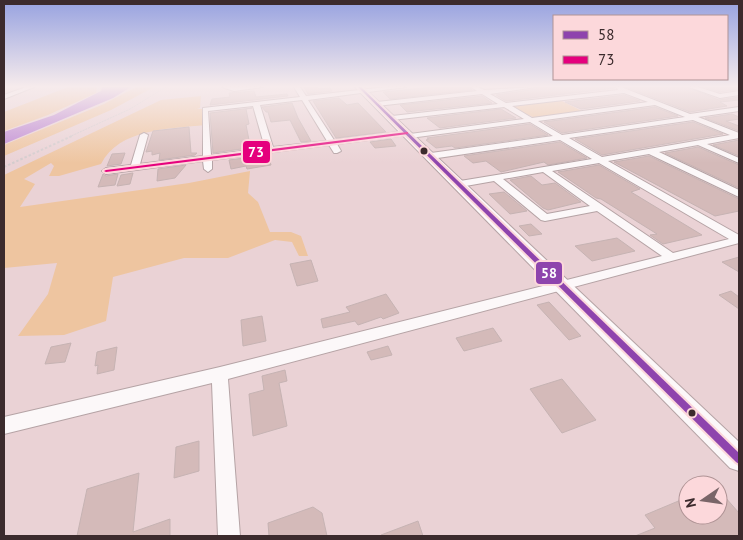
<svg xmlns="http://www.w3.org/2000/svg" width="743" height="540" font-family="'PT Sans',sans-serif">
	<rect width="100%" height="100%" fill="#ead2d5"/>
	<path fill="#eec5a0" d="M68 87H97L96 93 48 115 4 131V112Z
		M136 87H154L111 110 4 156V145L104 104Z
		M201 96 200 108 197 109H205V125C170 129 119 128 101 164L59 176H49L54 166 51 163 24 179 35 184 20 207 189 183 250 171 248 193 258 202 270 232H291L301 236 308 256H299L292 242 275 240 228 258H184L113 277 106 321 64 335 18 336 48 294 57 263 4 268V175L161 100Z
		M560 100 584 112 535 118 512 107Z"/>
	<path fill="#bd87d3" d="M102 87H131L113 98 4 144V132L54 115 101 91Z"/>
	<path fill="#d4bab9" stroke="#c6b3b3" d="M304 87H317L319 89 330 88 332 91 308 94Z
		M434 87H469L472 90 390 99 383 92Z
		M538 87H614L615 88 506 101 496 95 536 89Z
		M626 87H687L719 100 739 97V100L720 102 727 106 690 112Z
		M704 87H739V89L720 92Z
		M254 91 256 97 287 94 288 96 210 105 212 99 230 97 229 93Z
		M624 95 640 101 581 109 565 102Z
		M482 96 492 103 407 112 400 105Z
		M339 98 347 105 358 103 386 132 336 138 313 101Z
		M292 103 298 118 311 141 301 142 290 120 271 122 268 112H266L262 107Z
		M655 107 678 116 562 133 544 122Z
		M252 108 246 109 249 124 246 125 250 145 255 144 256 147 213 153 210 113Z
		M501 109 516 118 440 128 427 118Z
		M732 114 739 117V119L726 121 739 126V131L705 118Z
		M693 122 723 134 602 155 575 139Z
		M530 124 548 135 455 148 452 146 436 148 426 140 429 139 427 138Z
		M189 127 191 153H197L195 155 159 160 160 153 152 155V151L146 152 153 131Z
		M391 139 396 146 375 148 370 142Z
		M739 140V156L713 145Z
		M560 142 587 158 548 165 544 162 501 172 486 161 473 163 464 156Z
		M698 147 739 165V188L665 153Z
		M125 153 121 164 107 166 112 154Z
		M268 155 271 165 247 169 246 166 231 169 229 160Z
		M649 156 739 199V211L715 216 614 162Z
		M186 165 175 178 157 181 158 169Z
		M599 165 640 189 631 192 702 235 663 244 650 235 657 234 601 199 596 198 558 172Z
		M133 173 130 184 117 186 121 175Z
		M103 174 106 176 118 174 115 185 98 187Z
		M531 176 542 185 555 183 581 202 548 210 543 208 510 180Z
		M504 192 527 211 510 214 489 194Z
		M531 224 542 234 529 236 519 226Z
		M617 238 635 251 592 261 575 246Z
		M739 257V272L722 262Z
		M311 260 318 281 297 286 290 264Z
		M731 291 739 297V309L719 295Z
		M386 294 399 313 383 319 381 317 358 325 355 321 323 328 321 319 350 312 346 307Z
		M549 302 581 336 569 340 537 305Z
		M262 316 266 341 243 346 241 320Z
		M493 328 502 341 464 351 456 338Z
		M71 343 65 362 45 364 51 347Z
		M388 346 392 355 371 360 367 352Z
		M117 347 114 370 97 374 98 365 95 366 97 352Z
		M285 370 287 381 279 383 287 426 253 436 249 394 264 390 262 376Z
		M562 379 596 420 562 433 530 389Z
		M199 441V471L174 478 176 447Z
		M139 473 133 532 170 519V536H77L87 489Z
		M718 489 739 513V536H635L655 528 645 515 688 497V515H718Z
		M313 507 322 513 327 536H269L268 523Z
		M418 521 423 536H381V535Z"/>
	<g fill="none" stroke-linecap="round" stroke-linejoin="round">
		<g stroke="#b5a3a5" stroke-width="2">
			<path id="minor" d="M26 87H34L4 99V95Z
				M222 87H263L234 91Z
				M294 87H300L306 96 386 87H406L308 100 334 140 407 131 410 134 524 119 504 107 392 120 389 118 392 116 498 104 482 94 377 106 374 104 377 102 477 91 471 87H478L484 90 536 87 490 94 506 103 618 90 616 87H621L690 114 739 107V111L698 117 739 133V138L707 144 739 158V163L698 145 659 152 739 190V197L649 154 608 161 739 235V243L228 379 240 536H218L212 383 4 434V417L220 367 662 256 597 211 545 221 541 220 494 181 460 187 455 184 460 181 592 159 560 140 431 159 427 156 431 153 553 136 530 122 410 138 407 135 337 144 341 151 337 153H334L329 145 212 160V169L208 172 204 169 203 161 106 174 102 171 106 168 131 165 140 135 144 133 148 135 140 164 203 156V108L300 97ZM624 93 648 102 532 118 512 106ZM302 100 327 141 273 147 260 105ZM655 105 685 117 562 135 538 121ZM253 106 265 148 211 155 208 111ZM693 120 730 135 602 157 569 138ZM599 163 729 239 673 253 552 171ZM543 172 590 206 547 214 503 179Z
				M689 87H698L720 94 739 91V95L720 98Z"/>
		</g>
		<g stroke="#b5a3a5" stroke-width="2">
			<path id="major" d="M355 87H363L739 442V471L730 468Z"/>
		</g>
		<path stroke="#d3cccd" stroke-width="1" stroke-dasharray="2 1" stroke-linecap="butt" d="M69 137 130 109 166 87"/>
		<path stroke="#d3cccd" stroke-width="2" stroke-dasharray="2.5 2" stroke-linecap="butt" d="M4 167 72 136"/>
		<use href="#minor" fill="#fcf8f9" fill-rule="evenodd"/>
		<use href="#major" fill="#fcf8f9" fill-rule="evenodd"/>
		<g stroke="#fcd8db" stroke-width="4">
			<path id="bus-1" d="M358 87H361L739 453V464L736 462Z"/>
		</g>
		<g stroke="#fcd8db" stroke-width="4">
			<path id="bus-2" d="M407 132H408V134L106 172 104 171 106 170Z"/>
		</g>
		<use href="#bus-1" fill="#8e44ad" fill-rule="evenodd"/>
		<use href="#bus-2" fill="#e5007d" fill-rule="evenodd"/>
	</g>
	<linearGradient id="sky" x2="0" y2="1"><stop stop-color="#97a2e0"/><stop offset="0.53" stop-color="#f6ebec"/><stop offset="1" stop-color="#f6ebec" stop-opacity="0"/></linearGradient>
	<rect width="743" height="163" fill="url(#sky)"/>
	<g fill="#3c2b2d" stroke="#fcd8db" stroke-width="2">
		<circle cx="424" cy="151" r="4.5"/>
		<circle cx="692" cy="413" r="4.5"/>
	</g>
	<g stroke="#fcd8db" stroke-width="2">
		<rect x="242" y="140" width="29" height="24" rx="5" fill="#e5007d"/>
		<rect x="535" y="261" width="28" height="24" rx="5" fill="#8e44ad"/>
	</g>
	<g font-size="14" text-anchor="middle" font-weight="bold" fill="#fff">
		<text x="256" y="157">73</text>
		<text x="549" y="278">58</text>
	</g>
	<rect width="743" height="540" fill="none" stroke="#3c2b2d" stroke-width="10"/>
	<rect x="553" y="15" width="175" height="65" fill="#fcd8db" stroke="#af9395"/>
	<rect x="563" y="31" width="25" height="8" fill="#8e44ad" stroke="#af9395"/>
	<text x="598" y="40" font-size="15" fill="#3c2b2d">58</text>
	<rect x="563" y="56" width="25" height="8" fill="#e5007d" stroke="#af9395"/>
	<text x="598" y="65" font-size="15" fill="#3c2b2d">73</text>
	<g transform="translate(703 500) rotate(257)"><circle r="24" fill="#fcd8db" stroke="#af9395"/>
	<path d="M0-4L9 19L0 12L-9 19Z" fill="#796568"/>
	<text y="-8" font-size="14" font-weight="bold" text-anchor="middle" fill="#3c2b2d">N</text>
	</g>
</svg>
